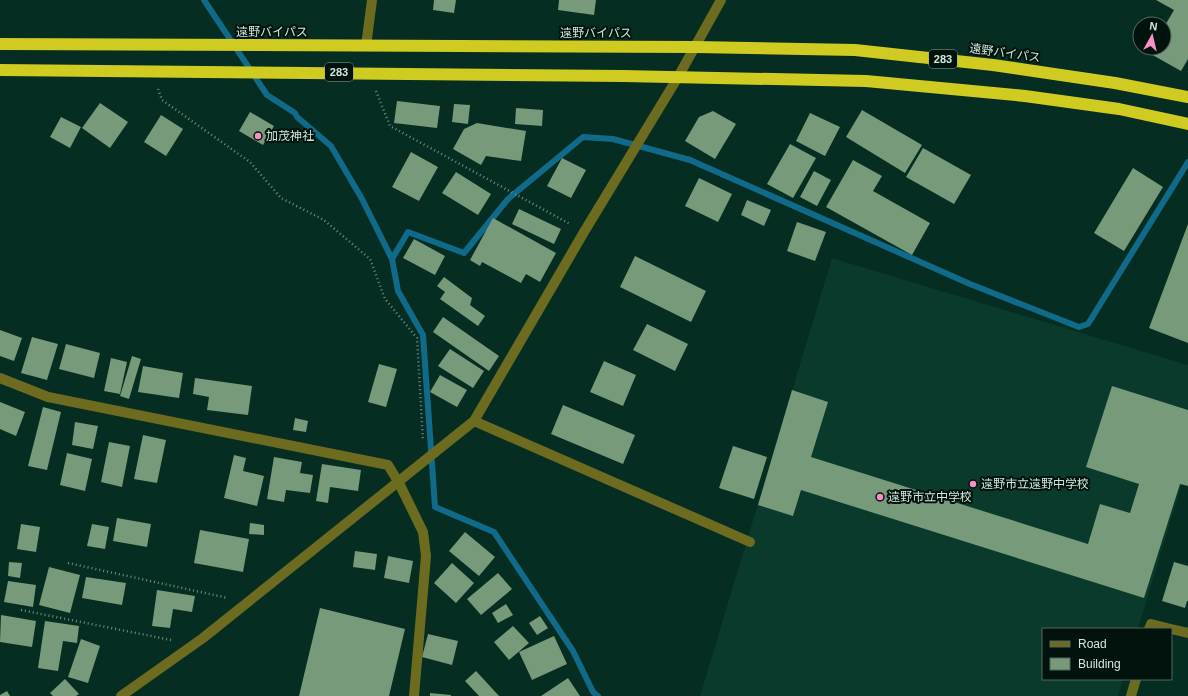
<svg xmlns="http://www.w3.org/2000/svg" width="1188" height="696" font-family="Arial,'Noto Sans JP',sans-serif">
	<rect width="100%" height="100%" fill="#052d21"/>
	<path fill="#093a2c" d="M832 258 1188 365V463L1138 629H1043V679H1123L1118 696H700Z"/>
	<g fill="none" stroke-linecap="round" stroke-linejoin="round">
		<path stroke="#106b8a" stroke-width="6" d="M204 0 267 95 295 113 297 117 331 146 362 199 392 259 398 291 423 335 435 507 494 532 573 651 593 692 598 696
			M392 259 408 232 464 253 508 199 583 137 613 139 690 160 970 284 1079 327 1088 324 1188 162"/>
	</g>
	<path fill="#769a7a" d="M434 0H456L454 13 433 10Z
		M559 0H596L594 15 558 10Z
		M1156 0H1188V59L1181 71 1149 53 1152 48H1164V27L1174 10Z
		M397 101 440 106 437 128 394 123Z
		M100 103 128 122 110 148 82 128Z
		M454 104 470 105 468 124 452 122Z
		M516 108 543 110 542 126 515 124Z
		M862 110 922 145 905 173 846 137Z
		M713 111 736 124 715 159 685 141 699 117Z
		M250 112 274 126 263 145 239 131Z
		M810 113 840 127 825 156 796 141Z
		M161 115 183 129 166 156 144 142Z
		M61 117 81 127 70 148 50 137Z
		M477 123 526 131 521 161 486 156 481 165 453 149 464 129Z
		M790 144 816 158 793 198 767 184Z
		M923 148 971 175 954 204 906 177Z
		M411 152 438 167 419 201 392 187Z
		M562 158 586 170 571 198 547 186Z
		M853 160 882 176 873 191 930 223 912 255 826 207Z
		M1133 168 1163 187 1124 251 1094 233Z
		M814 171 831 180 817 206 800 197Z
		M456 172 491 194 478 215 442 193Z
		M699 178 732 194 718 222 685 206Z
		M747 200 771 210 764 226 741 215Z
		M519 209 561 229 554 244 512 224Z
		M493 218 556 253 540 282 526 274 521 283 482 262 480 266 470 260Z
		M797 222 826 232 815 261 787 251Z
		M1188 224V343L1149 328Z
		M414 239 445 256 435 275 403 258Z
		M635 256 706 291 691 322 620 287Z
		M444 277 472 298 470 305 485 316 478 326 440 299 445 292 437 286Z
		M443 317 499 356 489 371 433 332Z
		M647 324 688 344 675 371 633 350Z
		M0 330 22 338 14 361 0 356Z
		M32 337 58 344 47 380 21 373Z
		M66 344 100 353 94 378 59 369Z
		M450 349 484 371 473 388 438 366Z
		M132 356 141 359 129 399 120 396Z
		M111 358 127 362 120 394 104 391Z
		M604 361 636 375 623 406 590 392Z
		M379 364 397 369 386 407 368 402Z
		M143 366 183 373 179 398 138 392Z
		M440 375 467 390 457 407 430 392Z
		M195 378 252 386 248 415 207 410 209 397 193 394Z
		M1112 386 1188 410V486L1180 484 1144 598 801 490 793 516 758 505 792 390 828 402 811 457 1088 544 1100 504 1130 513 1139 484 1086 467Z
		M0 402 25 412 16 436 0 429Z
		M563 405 635 435 623 464 551 434Z
		M43 407 61 412 47 470 28 466Z
		M295 418 308 421 306 432 293 430Z
		M75 422 98 426 93 449 72 445Z
		M143 435 166 440 157 483 134 479Z
		M109 442 130 446 122 487 101 482Z
		M733 446 767 457 754 499 719 488Z
		M67 453 92 459 85 491 60 485Z
		M234 455 246 458 243 471 264 476 257 506 224 498Z
		M274 457 302 462 300 473 313 475 310 493 286 490 284 502 267 499Z
		M322 464 361 470 358 491 330 487 328 503 316 501Z
		M117 518 151 524 147 547 113 541Z
		M250 523 264 525V535L249 534Z
		M21 524 40 527 36 552 17 549Z
		M92 524 109 527 105 549 87 546Z
		M200 530 249 539 243 572 194 563Z
		M465 532 495 557 479 576 449 551Z
		M355 551 377 554 375 570 353 567Z
		M388 556 413 561 409 583 384 578Z
		M9 562 22 563 20 578 8 576Z
		M1174 562 1188 566V601H1187L1185 608 1162 601Z
		M452 563 474 583 456 603 434 583Z
		M49 567 80 575 70 613 39 605Z
		M498 573 512 589 481 615 467 599Z
		M86 577 126 583 122 605 82 598Z
		M8 581 36 585 33 607 4 602Z
		M157 590 195 596 192 612 173 609 170 628 152 626Z
		M506 604 513 615 498 623 492 613Z
		M320 608 405 629 389 696H299Z
		M1 615 36 621 32 647 0 642Z
		M540 616 548 628 537 635 529 623Z
		M45 621 79 626 77 643 63 641 58 671 38 668Z
		M513 626 529 643 509 660 494 642Z
		M428 634 458 641 452 665 422 657Z
		M554 636 567 664 532 680 519 652Z
		M81 639 100 646 88 683 68 677Z
		M476 671 499 696H479L465 681Z
		M568 678 580 696H541Z
		M65 679 79 694 76 696H53L50 693Z
		M7 691 10 696H0V695Z
		M430 693 451 695V696H430Z"/>
	<g fill="none" stroke-linecap="round" stroke-linejoin="round">
		<path stroke="#6f9084" stroke-width="2.5" stroke-dasharray="1 3" stroke-linecap="butt" d="M158 89 162 100 250 162 281 198 324 220 370 259 385 299 417 338 423 441
			M376 91 390 126 570 224
			M68 563 228 598
			M21 610 171 640"/>
		<path stroke="#6d6b1f" stroke-width="10" d="M366 46 372 0
			M0 378 48 397 388 465 399 483 423 532 426 556 414 696
			M474 421 750 542
			M1149 629 1151 624 1171 629
			M1171 629 1188 633
			M121 696 203 638 474 421 584 232 678 77 721 0
			M1131 696 1136 679"/>
		<path stroke="#cfcb20" stroke-width="12" d="M0 44 695 47 855 50 993 65 1115 83 1188 97
			M0 70 623 76 866 81 1025 96 1119 109 1188 124"/>
	</g>
	<g fill="#fa8fc7" stroke="#01130c" stroke-width="1.5">
		<circle cx="258" cy="136" r="4"/>
		<circle cx="973" cy="484" r="4"/>
		<circle cx="880" cy="497" r="4"/>
	</g>
	<g text-anchor="middle" dominant-baseline="central" stroke-width="4" stroke-linejoin="round" paint-order="stroke">
		<g fill="#01130c" stroke="#91a89e" stroke-width="1">
			<rect x="929" y="50" width="28" height="18" rx="3"/>
			<rect x="325" y="63" width="28" height="18" rx="3"/>
		</g>
		<g font-size="11" font-weight="bold" fill="#cfe8dd">
			<text x="943" y="59">283</text>
			<text x="339" y="72">283</text>
		</g>
		<g font-size="12" fill="#cfe8dd" stroke="#01130c">
			<text x="272" y="32">遠野バイパス</text>
			<text x="596" y="33">遠野バイパス</text>
			<text transform="translate(1005 53) rotate(8)">遠野バイパス</text>
		</g>
		<g font-size="12" fill="#cfe8dd" stroke="#01130c" text-anchor="start">
			<text x="266" y="136">加茂神社</text>
			<text x="981" y="484">遠野市立遠野中学校</text>
			<text x="888" y="497">遠野市立中学校</text>
		</g>
	</g>
	<rect x="1042" y="628" width="130" height="52" fill="#01130c" stroke="#536860"/>
	<rect x="1050" y="641" width="20" height="6" fill="#6d6b1f" stroke="#536860"/>
	<text x="1078" y="648" font-size="12" fill="#cfe8dd">Road</text>
	<rect x="1050" y="658" width="20" height="12" fill="#769a7a" stroke="#536860"/>
	<text x="1078" y="668" font-size="12" fill="#cfe8dd">Building</text>
	<g transform="translate(1152 36) rotate(8)"><circle r="19" fill="#01130c" stroke="#536860"/>
	<path d="M0-3L7 15L0 10L-7 15Z" fill="#fa8fc7"/>
	<text y="-6" font-size="11" font-weight="bold" text-anchor="middle" fill="#cfe8dd">N</text>
	</g>
</svg>
